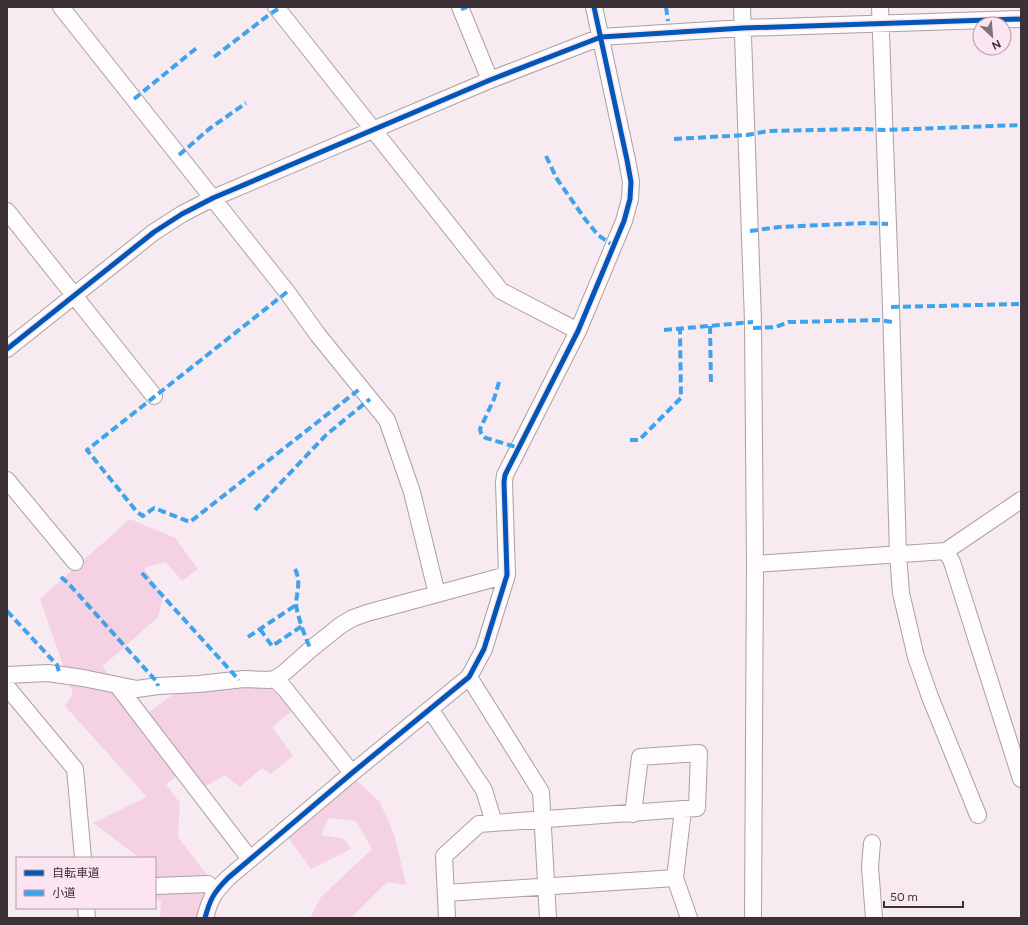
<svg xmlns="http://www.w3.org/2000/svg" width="1028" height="925" font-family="Figtree,'Noto Sans JP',sans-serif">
	<rect width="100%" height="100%" fill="#f7eaf0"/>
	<path fill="#f4d1e3" d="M130 519 175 538 198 569 182 581 166 562 144 568 163 596 158 617 103 666 137 721 175 693 241 686 272 689 293 710 272 727 293 756 271 774 262 768 240 787 225 775 204 787 187 768 166 784 180 803 178 837 210 879 197 918H160L161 901 155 898V858H140L93 823 147 797 65 706 73 694 40 599Z
		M356 780 380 802 395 837 406 885 387 882 351 918H310L321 897 372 849 356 821 329 818 321 835 344 839 351 849 311 869 287 836Z"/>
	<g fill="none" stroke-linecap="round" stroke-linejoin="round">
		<g stroke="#aaa0a5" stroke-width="18">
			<path id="minor" d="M61 7 287 292 318 335 387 420 412 492 437 594
				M276 7 501 291 578 331
				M460 7 490 80
				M742 7 753 322 755 564 753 918
				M880 7 891 307 898 555 901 593 916 657 930 697 978 815
				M7 211 154 396
				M7 349 154 232 182 214 213 198 490 80 601 37 743 28 1021 19
				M7 480 75 562
				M946 551 952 562 1021 779
				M755 564 946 551 1021 500
				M7 675 48 673 83 678 137 689 158 686 199 684 244 679 268 680 275 679 285 672 311 649 341 625 353 618 367 613 507 575
				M469 677 541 792 548 918
				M275 679 285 689 352 773
				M117 685 250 859
				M7 687 75 769 83 858
				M430 709 484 790 494 823
				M683 810 675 878 689 918
				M872 843 870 867 874 918
				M155 886 208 884 215 891
				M446 893 675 878
				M86 908 87 918
				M205 918C210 899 214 892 228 878L352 773 469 677 484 649 507 575 504 482 505 475 578 331 624 221 630 199 631 182 627 160 594 7
				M447 918 444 856 479 824 697 808 699 753 640 757 633 814"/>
		</g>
		<use href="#minor" stroke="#fefcfd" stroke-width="16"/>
		<path stroke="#3fa3eb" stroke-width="4" stroke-dasharray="8 4" stroke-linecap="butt" d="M666 7 668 21
			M461 9 467 7
			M214 57 270 14 278 9
			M134 99 199 46
			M674 139 747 135 768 131 863 129 885 130 1021 125
			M179 155 209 129 246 103
			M546 156 557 179 585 219 598 235 614 246
			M750 231 779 227 866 223 888 224
			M287 292 87 450 137 512 143 516 154 508 190 522 361 388
			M891 307 1021 304
			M710 326 711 384
			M753 328 776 327 788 322H794L878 320 892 322
			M664 330 753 322
			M499 382 494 399 480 429C481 434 482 436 486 438L519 448
			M630 440H639L681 398 680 329
			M255 510 326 435 370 399
			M295 569C301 580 297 592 296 603 296 612 306 641 311 649
			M142 573 239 680
			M61 577 68 583 157 682 158 686
			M7 611 57 665 60 675
			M260 629 272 646 302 626
			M248 637 296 605"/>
		<g stroke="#fce5f0" stroke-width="8">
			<path id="cycleway" d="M7 349 154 232 182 214 213 198 490 80 601 37 743 28 1021 19
				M205 918C210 899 214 892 228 878L352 773 469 677 484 649 507 575 504 482 505 475 578 331 624 221 630 199 631 182 627 160 594 7"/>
		</g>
		<use href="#cycleway" stroke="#0057b8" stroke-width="5"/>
	</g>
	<rect width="1028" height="925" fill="none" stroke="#3b3136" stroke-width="16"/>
	<rect x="16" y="857" width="140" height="52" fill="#fce5f0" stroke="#af9da6"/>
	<rect x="24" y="870" width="20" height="6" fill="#0057b8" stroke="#af9da6"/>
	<text x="52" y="877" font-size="12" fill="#3b3136">自転車道</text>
	<rect x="24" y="890" width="20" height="6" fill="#3fa3eb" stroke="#af9da6"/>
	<text x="52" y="897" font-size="12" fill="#3b3136">小道</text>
	<g transform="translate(992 36) rotate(154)"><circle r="19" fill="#fce5f0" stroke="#af9da6"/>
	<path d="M0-3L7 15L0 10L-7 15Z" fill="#7d7277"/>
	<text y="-6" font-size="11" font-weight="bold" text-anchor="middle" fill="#3b3136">N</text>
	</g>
	<path d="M884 901v6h79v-6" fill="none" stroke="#3b3136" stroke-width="2"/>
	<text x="890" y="901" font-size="12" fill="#3b3136" stroke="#fce5f0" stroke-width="3" paint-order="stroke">50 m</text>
</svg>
